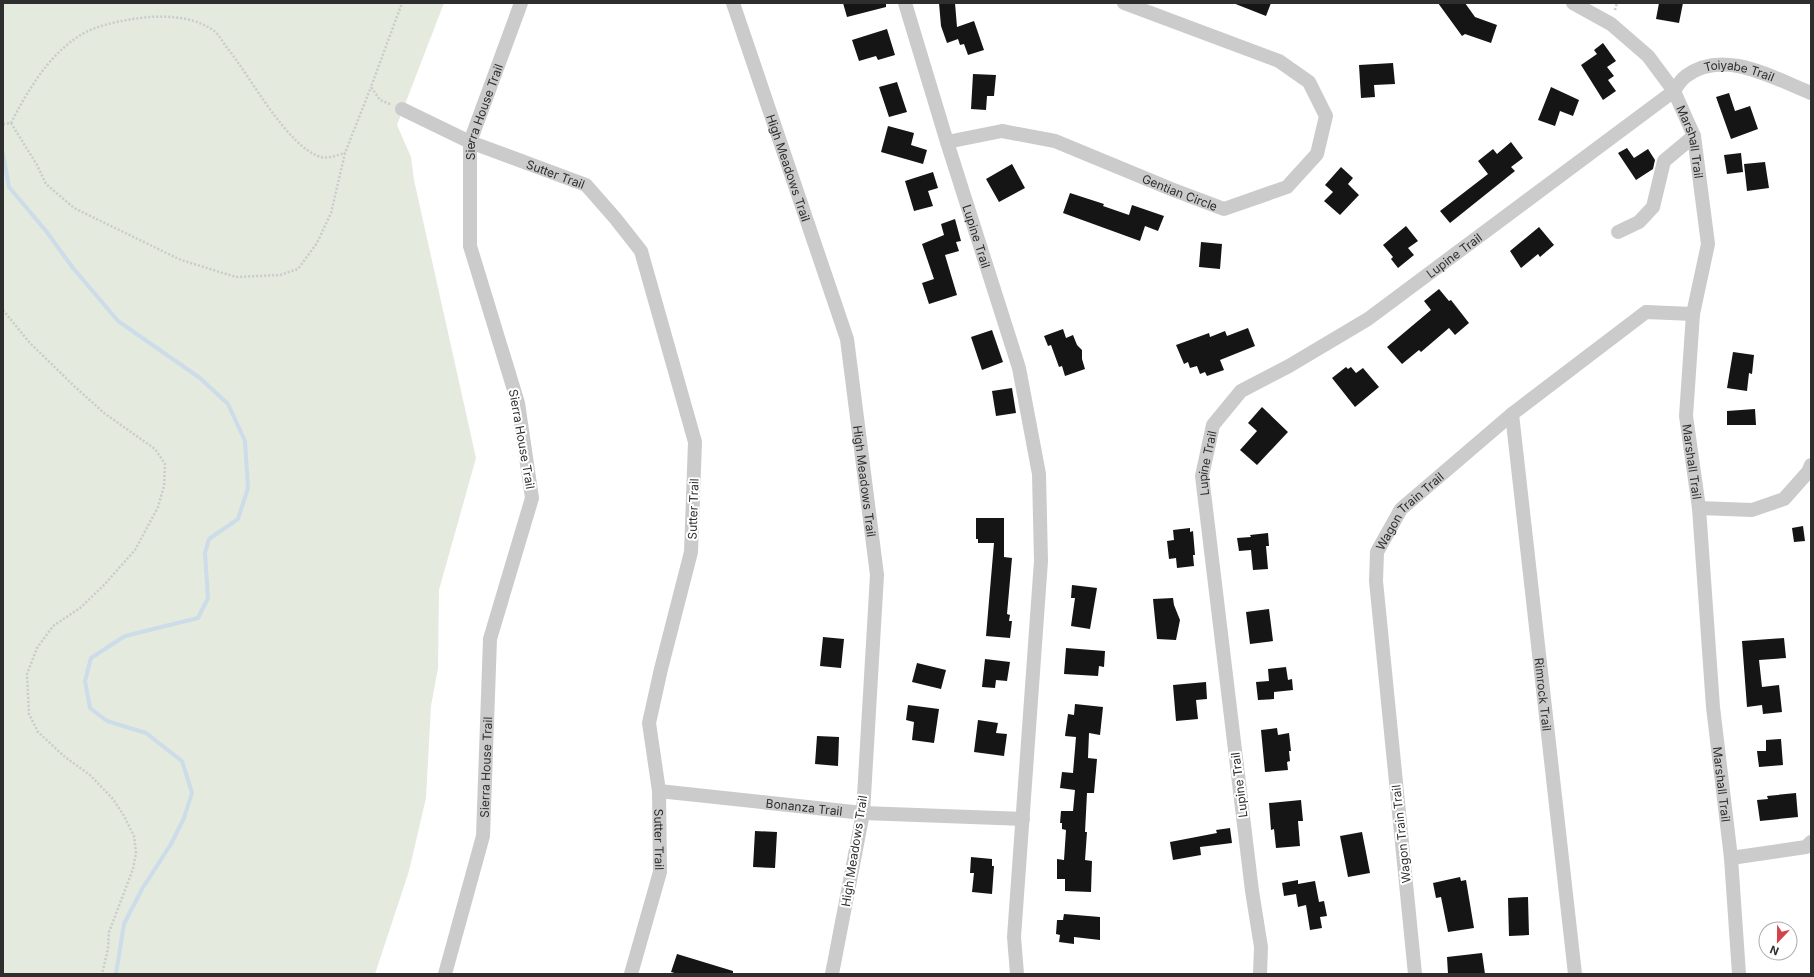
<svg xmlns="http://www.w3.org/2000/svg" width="1814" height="977" font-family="Inter,sans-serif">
	<rect width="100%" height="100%" fill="#fff"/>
	<path fill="#e4eade" d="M3 3H444L397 125 411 157 414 180 476 458 439 590 438 668 431 706 426 798 409 871 375 974H3Z"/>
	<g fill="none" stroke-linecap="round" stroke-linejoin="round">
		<path stroke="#ccdce8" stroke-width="4" d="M3 154 9 187 46 231 73 268 118 321 200 378 228 404 245 441 248 488 238 519 209 539 205 553 208 598 198 618 125 636 91 658 85 681 90 708 107 721 146 733 182 761 192 793 184 818 171 844 142 889 124 924 116 974"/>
	</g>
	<path fill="#151515" d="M843 3H886V7L847 17Z
		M939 3H955L957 27 974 21 984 50 968 55 964 44 960 45 958 39 947 43 941 26Z
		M1233 3H1271L1266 16Z
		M1438 3H1465L1475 17 1497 25 1491 43 1465 34 1462 36Z
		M1659 3H1683L1679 23 1656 19Z
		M887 29 895 55 878 60 876 56 859 61 852 40Z
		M1603 43 1616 61 1607 67 1614 76 1608 80 1616 91 1603 100 1581 65 1597 54 1594 50Z
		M1393 63 1395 84 1374 85 1375 97 1361 98 1359 65Z
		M973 74 996 75 994 96H987L986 110 971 109Z
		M897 82 907 112 889 117 879 87Z
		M1551 87 1579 100 1573 116 1560 111 1555 126 1538 120Z
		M1729 93 1735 111 1750 106 1758 129 1731 139 1716 97Z
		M888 126 914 133 911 145 927 150 923 164 881 152Z
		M1511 142 1523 158 1511 167 1515 171 1450 223 1440 211 1488 174 1478 161 1493 149 1497 154Z
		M1627 148 1634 158 1648 149 1655 160 1653 169 1636 180 1618 153Z
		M1741 153 1743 172 1727 174 1724 155Z
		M1765 162 1769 188 1747 191 1744 164Z
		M1012 164 1025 188 999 202 986 179Z
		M1341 167 1353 178 1348 184 1359 195 1340 215 1324 201 1333 192 1325 185Z
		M933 172 938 188 928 191 933 206 914 211 905 181Z
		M1070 193 1104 204 1103 206 1129 215 1132 205 1164 216 1158 231 1145 226 1140 241 1063 213Z
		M955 219 961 241 956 242 959 251 945 255 957 295 929 304 922 283 934 279 922 244 944 235 941 224Z
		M1406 226 1418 241 1408 248 1414 255 1398 268 1391 259 1393 257 1383 245Z
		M1539 227 1554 245 1540 257 1538 254 1521 268 1510 251Z
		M1201 242 1222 244 1220 269 1199 267Z
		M1439 289 1449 301 1451 300 1469 323 1455 335 1449 328 1421 352 1419 350 1402 364 1387 347 1431 310 1424 301Z
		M1248 328 1255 346 1220 360 1224 370 1207 376 1205 372 1200 374 1197 366 1190 368 1188 362 1184 364 1176 345 1209 333 1210 337 1225 331 1227 336Z
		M1063 329 1066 338 1073 335 1077 345 1082 350V359L1085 369 1065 376 1062 366 1059 367 1051 345 1048 346 1044 336Z
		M992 330 1003 362 982 370 971 337Z
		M1733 352 1754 355 1752 374 1749 373 1747 391 1727 388Z
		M1346 367 1348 369 1351 367 1356 373 1363 368 1379 387 1355 407 1332 378Z
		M1012 388 1016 413 996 416 992 391Z
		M1262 407 1288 432 1257 465 1240 450 1257 431 1248 423Z
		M1755 409 1756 425H1727V411Z
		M976 518H1004V557L1012 558 1007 614 1010 615 1009 621H1012L1010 638 986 636 994 543H978V539H976Z
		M1803 526 1805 541 1794 542 1792 528Z
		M1190 528V532L1193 531 1195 555H1193L1194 566 1177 568 1176 558 1169 559 1167 541 1174 540 1173 530Z
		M1268 533 1269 546H1266L1268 569 1253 570 1251 550 1239 551 1237 538 1251 537 1250 535Z
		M1072 585 1097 588 1090 629 1071 626 1075 598H1071Z
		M1173 598 1174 605 1180 620 1176 640 1157 639 1153 599Z
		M1269 609 1273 641 1250 644 1246 612Z
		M823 637 844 639 841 668 820 666Z
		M1784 638 1786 658 1759 660 1762 687 1779 685 1782 712 1763 714 1762 705 1747 707 1742 641Z
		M1066 648 1105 651 1104 667 1099 666 1098 676 1064 674Z
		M985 659 1010 662 1007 681 996 680 995 688 982 687Z
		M917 663 946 670 941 689 912 682Z
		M1286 667 1288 680 1292 679 1293 690 1274 692V699L1258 700 1256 682 1269 681 1268 669Z
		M1206 682 1207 699 1196 700 1198 719 1176 721 1173 685Z
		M1075 704 1103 707 1100 735 1089 733 1088 758 1097 759 1094 793H1087L1085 832H1087L1085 860 1092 861 1091 892 1065 891V879H1057V859L1064 860 1066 830 1062 829V823H1060L1061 811H1073L1075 790 1060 788 1062 772 1073 773 1076 737 1065 736 1068 714 1074 715Z
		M908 705 939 709 934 743 912 740 914 722 906 720Z
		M978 720 998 723 996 733 1007 734 1004 756 974 752Z
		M1277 728 1278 735 1289 733 1291 751H1289L1290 761 1287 762 1288 770 1265 772 1261 730Z
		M817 736 839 737 838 766 815 764Z
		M1781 739 1783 765 1759 767 1757 751H1766V740Z
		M1796 793 1798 817 1760 821 1757 800 1768 799 1767 796Z
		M1301 800 1303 821H1298L1300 846 1276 848 1274 829 1271 830 1269 803Z
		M1230 828 1232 843 1200 847 1201 855 1173 860 1170 842 1217 833 1216 830Z
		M755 831 777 832 775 868 753 867Z
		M1362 832 1370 873 1348 877 1340 836Z
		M971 857 992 859V866H994L992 894 972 892 974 873H970Z
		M1460 877 1461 881 1466 880 1474 928 1448 932 1441 897 1436 898 1433 883Z
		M1298 880V884L1315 881 1319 902 1324 901 1327 916 1320 917 1322 928 1310 930 1306 905 1298 907 1296 894 1284 896 1282 883Z
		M1528 897 1529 935 1509 936 1508 898Z
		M1064 914 1100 917V940L1074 937V944L1059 942 1060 935 1056 934 1057 920H1063Z
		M1482 953 1485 974H1448L1447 957Z
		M677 954 733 971V974H678L671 972Z"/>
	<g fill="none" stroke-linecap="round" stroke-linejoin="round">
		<path stroke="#cbcbcb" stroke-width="2.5" stroke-dasharray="2 2" stroke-linecap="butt" d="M1615 10 1617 3
			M390 104 380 100 371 87 402 3
			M11 123 37 165 46 184 74 208 181 260 236 277 280 275 298 269 317 243 331 213 345 153 371 87
			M11 123C28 90 48 56 79 36 97 24 129 19 149 17 172 16 193 17 213 30 219 34 223 43 228 49 250 76 288 148 321 157 327 159 338 155 345 153
			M3 124 11 123
			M3 310 29 342 73 385 104 413 155 449 165 464 164 486 158 507 135 550 104 585 80 608 53 626 37 648 27 674 29 714 38 732 65 757 90 775 112 798 123 814 134 836 136 853 133 869 109 932 108 949 102 974"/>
		<g stroke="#cbcbcb" stroke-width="14">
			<path id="s1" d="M733 3 847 339 877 575 863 813 832 974"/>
			<path id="s2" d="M905 3 947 142 1019 368 1039 474 1041 561 1014 937 1017 974"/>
			<path id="s3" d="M1573 3 1611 24 1648 56 1674 91 1694 136 1708 244 1693 314 1686 416 1699 508 1713 707 1731 858 1739 974"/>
			<path id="s4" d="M402 109 470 142 586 185 615 218 641 251 695 442 691 552 661 669 649 723 659 791 660 872 631 974"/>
			<path id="s5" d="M947 142 1002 131 1055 141 1171 189 1224 209 1287 187 1317 154 1326 116 1309 82 1279 61 1124 3"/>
			<path d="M1618 232 1639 222 1653 207 1664 161 1694 136"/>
			<path id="s6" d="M1512 414 1575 974"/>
			<path d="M1699 508 1752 510 1784 499 1808 472 1811 465"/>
			<path id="s7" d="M659 791 863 813 1023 819"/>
			<path d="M1731 858 1806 847 1811 842"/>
			<path id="s8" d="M445 974 483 836 490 639 532 498 518 403 470 246V142L521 3"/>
			<path id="s9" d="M1260 974 1261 947 1252 891 1202 476 1213 425 1241 391 1289 366 1368 319 1674 91C1677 86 1681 80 1686 76 1724 48 1773 78 1811 93"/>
			<path id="s10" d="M1415 974 1376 581 1377 552 1401 509 1512 414 1646 312 1693 314"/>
		</g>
	</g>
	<g text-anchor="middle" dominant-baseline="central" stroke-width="4" stroke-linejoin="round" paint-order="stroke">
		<g font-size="12" fill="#2e2e2e" stroke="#fff">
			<text stroke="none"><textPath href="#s9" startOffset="1201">Toiyabe Trail</textPath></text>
			<text stroke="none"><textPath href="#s8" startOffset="884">Sierra House Trail</textPath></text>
			<text stroke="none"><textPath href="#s3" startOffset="190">Marshall Trail</textPath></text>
			<text stroke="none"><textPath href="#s1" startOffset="174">High Meadows Trail</textPath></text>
			<text stroke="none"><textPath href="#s4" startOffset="167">Sutter Trail</textPath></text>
			<text stroke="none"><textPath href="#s5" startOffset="245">Gentian Circle</textPath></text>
			<text stroke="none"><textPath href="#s2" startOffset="244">Lupine Trail</textPath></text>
			<text stroke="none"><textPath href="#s9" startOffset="851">Lupine Trail</textPath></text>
			<text transform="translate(522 439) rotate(80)">Sierra House Trail</text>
			<text stroke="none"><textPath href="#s3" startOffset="514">Marshall Trail</textPath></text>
			<text stroke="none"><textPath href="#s9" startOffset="515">Lupine Trail</textPath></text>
			<text stroke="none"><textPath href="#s1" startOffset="498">High Meadows Trail</textPath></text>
			<text transform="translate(693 509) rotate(-88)">Sutter Trail</text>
			<text stroke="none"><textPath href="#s10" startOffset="477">Wagon Train Trail</textPath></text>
			<text stroke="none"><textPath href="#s6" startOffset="282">Rimrock Trail</textPath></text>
			<text stroke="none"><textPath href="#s8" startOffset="212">Sierra House Trail</textPath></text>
			<text transform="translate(1239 785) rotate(-97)">Lupine Trail</text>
			<text stroke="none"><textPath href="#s3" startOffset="838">Marshall Trail</textPath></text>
			<text stroke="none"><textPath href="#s7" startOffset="146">Bonanza Trail</textPath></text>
			<text transform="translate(1401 834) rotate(-96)">Wagon Train Trail</text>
			<text stroke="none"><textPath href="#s4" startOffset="887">Sutter Trail</textPath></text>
			<text transform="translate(854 851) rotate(-81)">High Meadows Trail</text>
		</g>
	</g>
	<rect width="1814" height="977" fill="none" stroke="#2e2e2e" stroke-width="8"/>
	<g transform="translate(1778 941) rotate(202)"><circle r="19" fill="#ffffff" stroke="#ababab"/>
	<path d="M0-3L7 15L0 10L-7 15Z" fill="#d2444c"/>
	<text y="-6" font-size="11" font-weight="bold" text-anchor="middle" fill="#2e2e2e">N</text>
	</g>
</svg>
